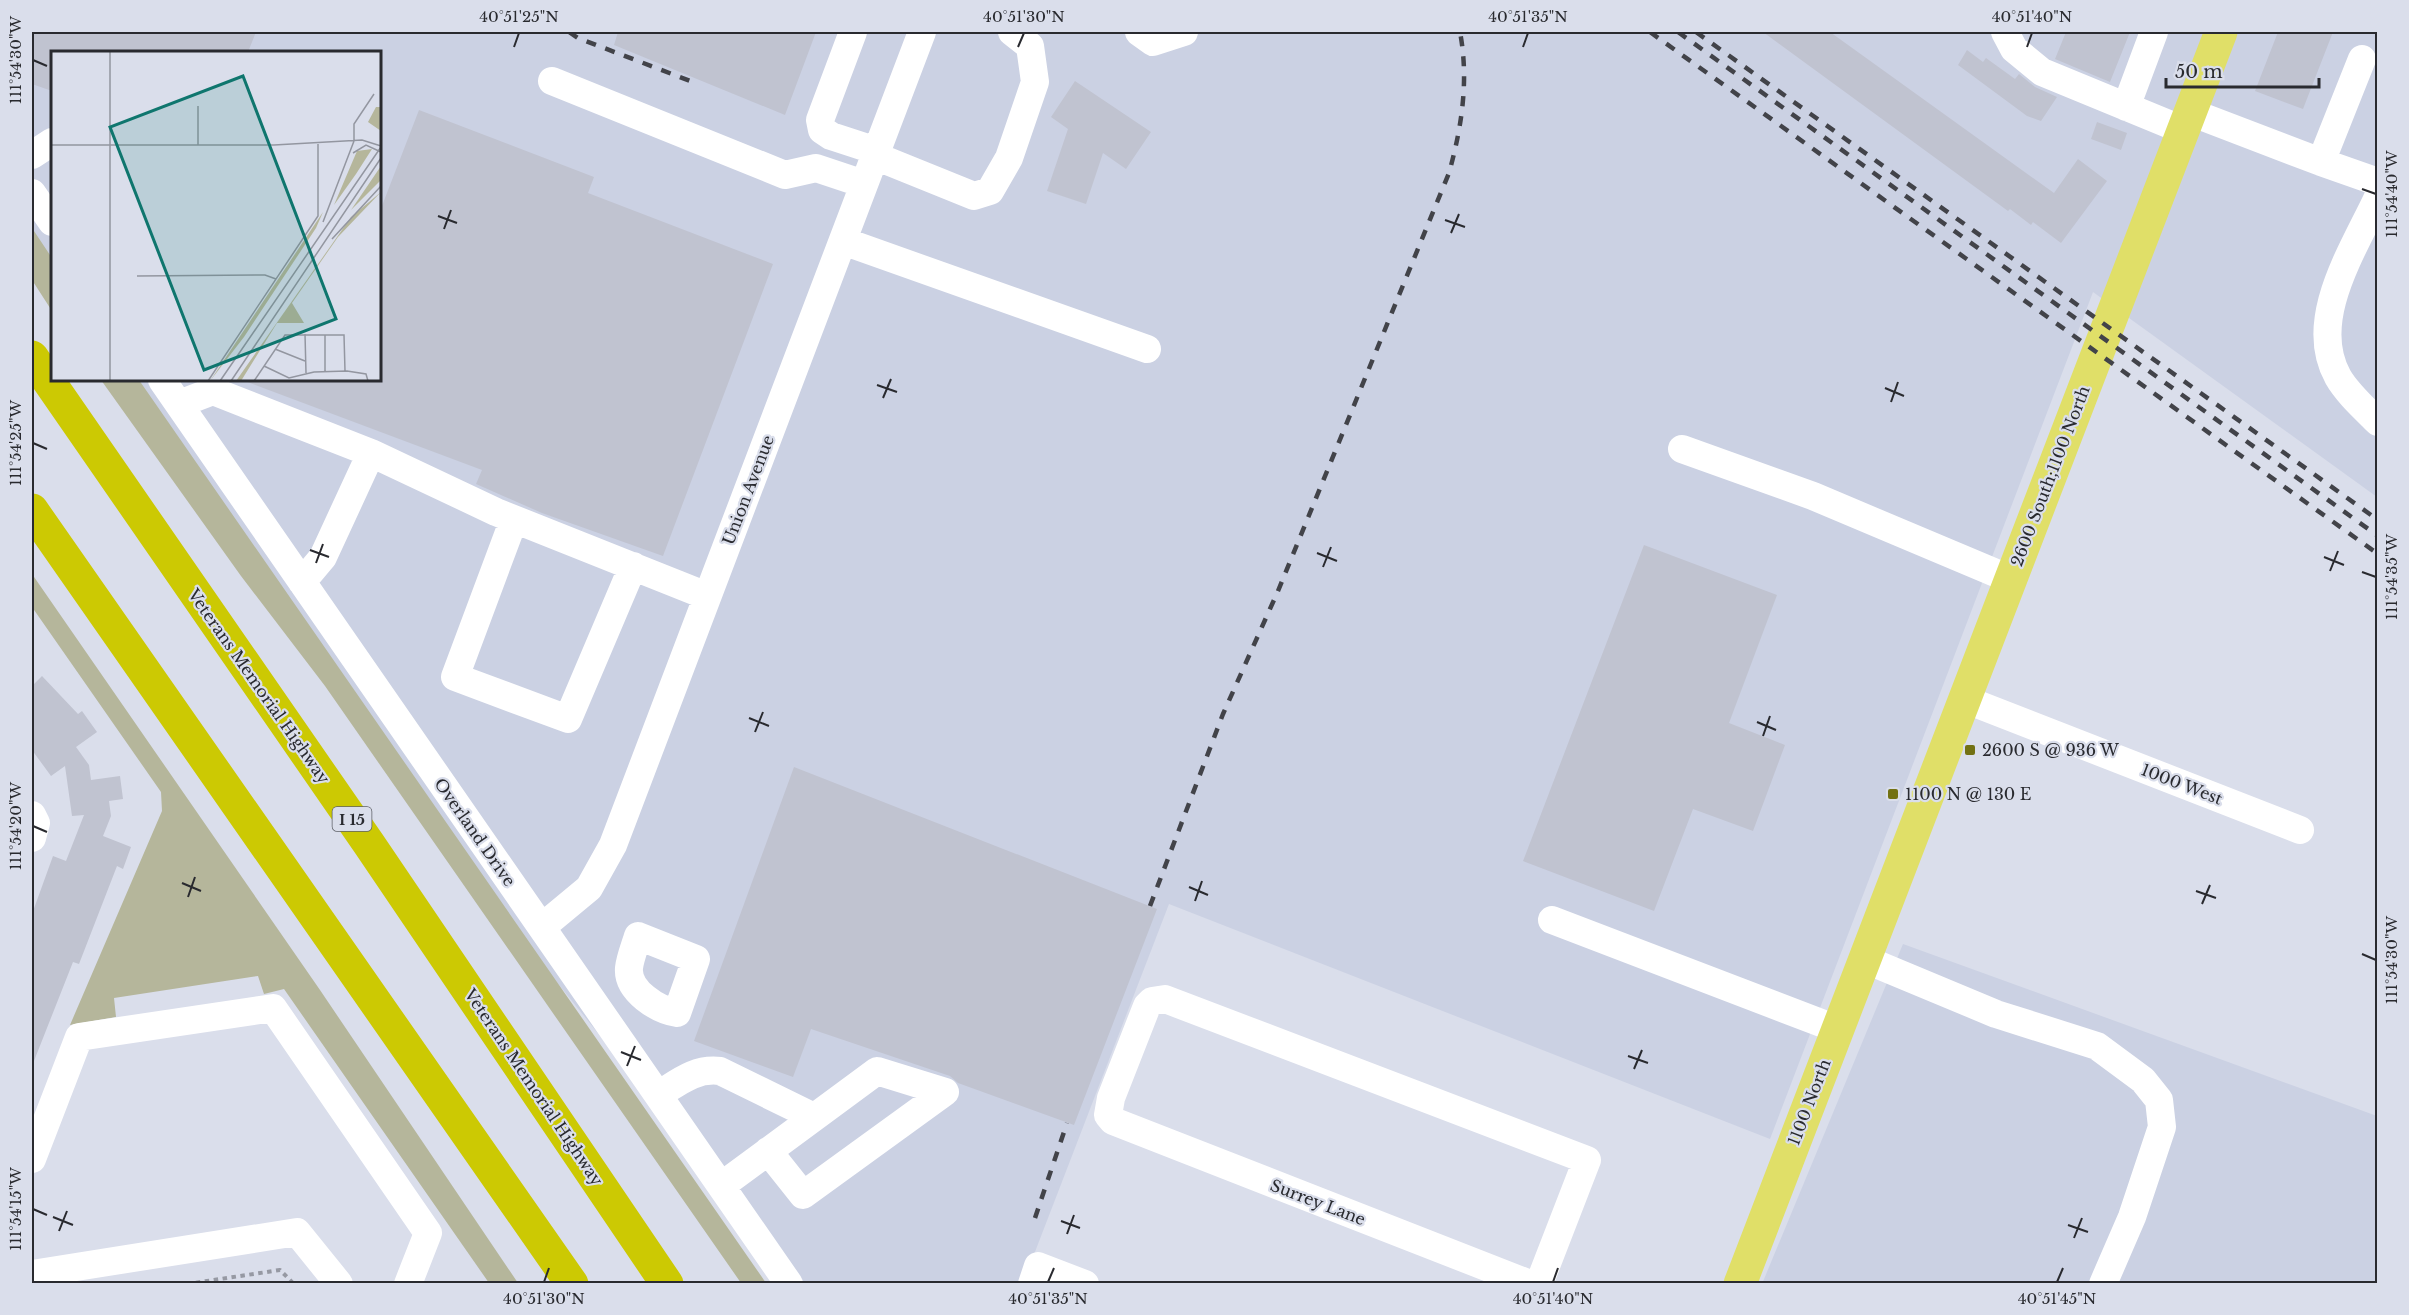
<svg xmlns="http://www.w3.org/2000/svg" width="2409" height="1315" font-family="'Libre Baskerville',serif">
	<rect width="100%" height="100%" fill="#dadeeb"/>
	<path fill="#cbd1e3" d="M32 32H2377V497L2093 292 1770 1139 1169 904 1023 1283H799L452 852 120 380H380V52H52V284L32 254Z
		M1903 944 2377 1116V1283L1762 1284Z"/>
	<path fill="#b5b69b" d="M32 228 52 258V311L32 280Z
		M101 380H139L766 1283H741L325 686 241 576Z
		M32 574 320 990 518 1283H489L284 989 264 994 258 976 114 998 116 1017 70 1025 162 811 161 792 32 607Z"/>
	<path fill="#c0c3d0" d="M32 32H256L248 52H52V91L32 84Z
		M618 32H816L785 115 614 45Z
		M1763 32H1830L2054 193 2078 159 2107 181 2061 243 2033 222 2031 225 2010 209 2008 211Z
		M2066 32H2130L2110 82 2055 59Z
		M2278 32H2333L2303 109 2255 91Z
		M1967 50 1983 62 1986 58 2015 79 2019 74 2035 87 2057 97 2041 121 2027 116 1958 65Z
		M1075 81 1151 132 1126 169 1103 153 1086 204 1047 191 1068 129 1051 117Z
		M419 110 594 177 588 193 773 264 663 556 542 513 476 484 482 470 245 381 380 380V211Z
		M2097 122 2127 133 2121 150 2091 139Z
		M1644 545 1777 595 1729 723 1785 745 1753 831 1693 809 1654 911 1523 861Z
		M42 676 78 714 82 711 97 732 76 747 89 765 91 780 120 776 123 799 109 801 111 816 103 836 131 847 123 869 117 866 79 964 73 962 32 1066V914L53 856 66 861 84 815 72 816 65 766 51 776 32 750V686Z
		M794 767 1157 909 1074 1125 958 1083 950 1076 811 1029 793 1077 694 1041Z"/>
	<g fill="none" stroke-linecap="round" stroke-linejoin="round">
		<path stroke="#9699a3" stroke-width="4" stroke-dasharray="4.5 4.5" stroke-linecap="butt" d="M187 1284 280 1270 294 1284"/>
		<path stroke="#fff" stroke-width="28" d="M853 32 820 120 822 130 831 136 877 151
			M1139 32 1153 42 1184 32
			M2005 32 2014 49 2042 72 2183 130
			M552 81 785 175 816 168 864 184
			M2126 107 2154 32
			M2190 112 2321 162 2362 59
			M32 155 52 142
			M875 156 974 196 990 191 1009 158 1035 82 1030 46 1012 32
			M2321 162 2378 182
			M32 193 52 222
			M2378 197C2354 249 2306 320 2338 377 2347 393 2365 409 2378 422
			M843 241 1147 349
			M162 380 789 1284
			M179 404 213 391 371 453 496 512 707 596
			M1682 449 1813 496 2010 579
			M514 519 455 677 568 719 633 566
			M302 582 323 557 371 453
			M1964 699 2300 830
			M32 815 36 823 32 838
			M1552 920 1837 1029
			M542 927 589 888 613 845 922 32
			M638 936 696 959 677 1013C658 1010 627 991 629 968 630 958 635 946 638 936Z
			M1864 959 1996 1014 2097 1046 2143 1080 2159 1100 2162 1127 2132 1217 2103 1284
			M658 1095C679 1082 695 1068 720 1071L814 1117
			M32 1159 79 1037 273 1008 428 1233 408 1284
			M721 1186 877 1071 945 1092 803 1195 768 1151
			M32 1274 297 1232 339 1284
			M1032 1284 1038 1266 1085 1284
			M1530 1284 1113 1121 1108 1115 1111 1098 1147 1006 1152 1001 1165 999 1587 1160 1539 1284"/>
		<path stroke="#e0df68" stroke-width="33" d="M1740 1284 2221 32"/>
		<path stroke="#ccc903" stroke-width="33" d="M32 357 369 844 667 1284
			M32 510 572 1284"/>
		<path stroke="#424349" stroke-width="4.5" stroke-dasharray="10 10" stroke-linecap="butt" d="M569 32 578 38 698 84
			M1650 32 2378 554
			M1678 32 2378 536
			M1696 32 2378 520
			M1150 906 1223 714 1278 591 1449 173C1462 126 1469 80 1460 32
			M1035 1218 1067 1123"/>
	</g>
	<path fill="none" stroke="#292a2f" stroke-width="2" d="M514 47 519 33M1018 47 1024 33M1523 47 1528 33M2027 47 2032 33M33 60 47 66M2362 189 2376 194M438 216 457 223M1445 220 1465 227M444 229 451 210M1451 233 1459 214M877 385 897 392M1885 388 1904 396M883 398 891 379M1891 402 1898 382M33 443 47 449M310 550 329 557M1317 553 1337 561M2324 557 2344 565M316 563 323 544M1323 567 1331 547M2330 571 2338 551M2362 572 2376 577M749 718 769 726M1757 722 1776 730M755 732 763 712M1763 736 1770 716M33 826 47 832M182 883 201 891M1189 887 1208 895M2196 891 2216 898M188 897 195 877M1195 901 1202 881M2202 904 2210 885M2362 954 2376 960M621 1052 641 1060M1628 1056 1648 1063M627 1066 635 1046M1634 1069 1642 1050M33 1209 47 1215M53 1217 73 1225M1061 1221 1080 1228M2068 1225 2088 1232M59 1231 67 1211M1067 1234 1074 1215M2074 1238 2082 1218M544 1282 549 1268M1048 1282 1054 1268M1553 1282 1558 1268M2057 1282 2063 1268"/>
	<g fill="#727113" stroke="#dadeeb" stroke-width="2">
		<rect x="1964" y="744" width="12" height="12" rx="3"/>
		<rect x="1887" y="788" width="12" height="12" rx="3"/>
	</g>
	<g text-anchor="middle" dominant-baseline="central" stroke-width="4.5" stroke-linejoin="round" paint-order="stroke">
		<rect fill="#dadeeb" stroke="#5e6067" stroke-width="1.5" x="332.5" y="807" width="39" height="24" rx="4.5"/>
		<g font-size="15" font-weight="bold" fill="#292a2f">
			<text x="352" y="819">I 15</text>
		</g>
		<g font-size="16" fill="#292a2f" stroke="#dadeeb">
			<text transform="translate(2050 476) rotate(-69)">2600 South;1100 North</text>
			<text transform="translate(748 490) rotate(-69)">Union Avenue</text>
			<text transform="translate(259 686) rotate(55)">Veterans Memorial Highway</text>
			<text transform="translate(2182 784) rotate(21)">1000 West</text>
			<text transform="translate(475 832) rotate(55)">Overland Drive</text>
			<text transform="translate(534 1087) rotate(56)">Veterans Memorial Highway</text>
			<text transform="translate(1809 1102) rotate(-69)">1100 North</text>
			<text transform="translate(1318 1202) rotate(21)">Surrey Lane</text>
		</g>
		<g font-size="16" fill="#292a2f" stroke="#dadeeb" text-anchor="start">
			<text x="1982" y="750">2600 S @ 936 W</text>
			<text x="1905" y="794">1100 N @ 130 E</text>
		</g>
	</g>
	<g transform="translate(51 51)">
		<rect width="330" height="330" fill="#dadeeb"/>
		<path d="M325 56H330V80L317 71ZM321 98 305 123 283 154 306 100ZM330 115V129L299 160 300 159ZM330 141 287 186 241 252 253 272H226L190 330H185L300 166ZM272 161 265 177 193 286 159 330Z" fill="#b5b69b"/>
		<path fill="none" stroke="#9396a0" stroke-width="1.5" d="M59 0V330M303 90V73L323 43M0 94H223L311 89 330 95M147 94V55M302 102 315 94 330 101M272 171 303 90M281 188 330 135M86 225 214 224 225 228M254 283 255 322M224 298 254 310M213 315 238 327 263 321 296 320 315 323 317 330M274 320V284M157 330 267 165V93M169 330 330 96M180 330 330 107M203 330 234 284H293L294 320"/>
		<path fill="#0f766e" fill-opacity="0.15" stroke="#0f766e" stroke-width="3" d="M192 25 285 268 153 319 59 76Z"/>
		<rect width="330" height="330" fill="none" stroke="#292a2f" stroke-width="3"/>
	</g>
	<rect width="2409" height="1315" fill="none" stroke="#dadeeb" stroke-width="66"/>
	<path d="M2166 78v9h153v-9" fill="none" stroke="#292a2f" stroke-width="3"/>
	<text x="2175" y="78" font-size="18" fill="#292a2f" stroke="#dadeeb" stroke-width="4.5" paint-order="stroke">50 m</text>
	<rect x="33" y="33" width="2343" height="1249" fill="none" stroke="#292a2f" stroke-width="2"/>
	<g font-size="15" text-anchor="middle" fill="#292a2f">
		<text x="519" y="22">40°51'25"N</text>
		<text x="1024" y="22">40°51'30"N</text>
		<text x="1528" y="22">40°51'35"N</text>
		<text x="2032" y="22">40°51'40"N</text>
		<text transform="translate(16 60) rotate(-90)" y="5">111°54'30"W</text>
		<text transform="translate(2392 194) rotate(-90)" y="5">111°54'40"W</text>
		<text transform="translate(16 443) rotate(-90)" y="5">111°54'25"W</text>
		<text transform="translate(2392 577) rotate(-90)" y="5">111°54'35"W</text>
		<text transform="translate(16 826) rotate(-90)" y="5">111°54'20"W</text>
		<text transform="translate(2392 960) rotate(-90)" y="5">111°54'30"W</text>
		<text transform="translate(16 1209) rotate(-90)" y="5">111°54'15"W</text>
		<text x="544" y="1304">40°51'30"N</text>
		<text x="1048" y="1304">40°51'35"N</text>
		<text x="1553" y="1304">40°51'40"N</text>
		<text x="2057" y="1304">40°51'45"N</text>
	</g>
</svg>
